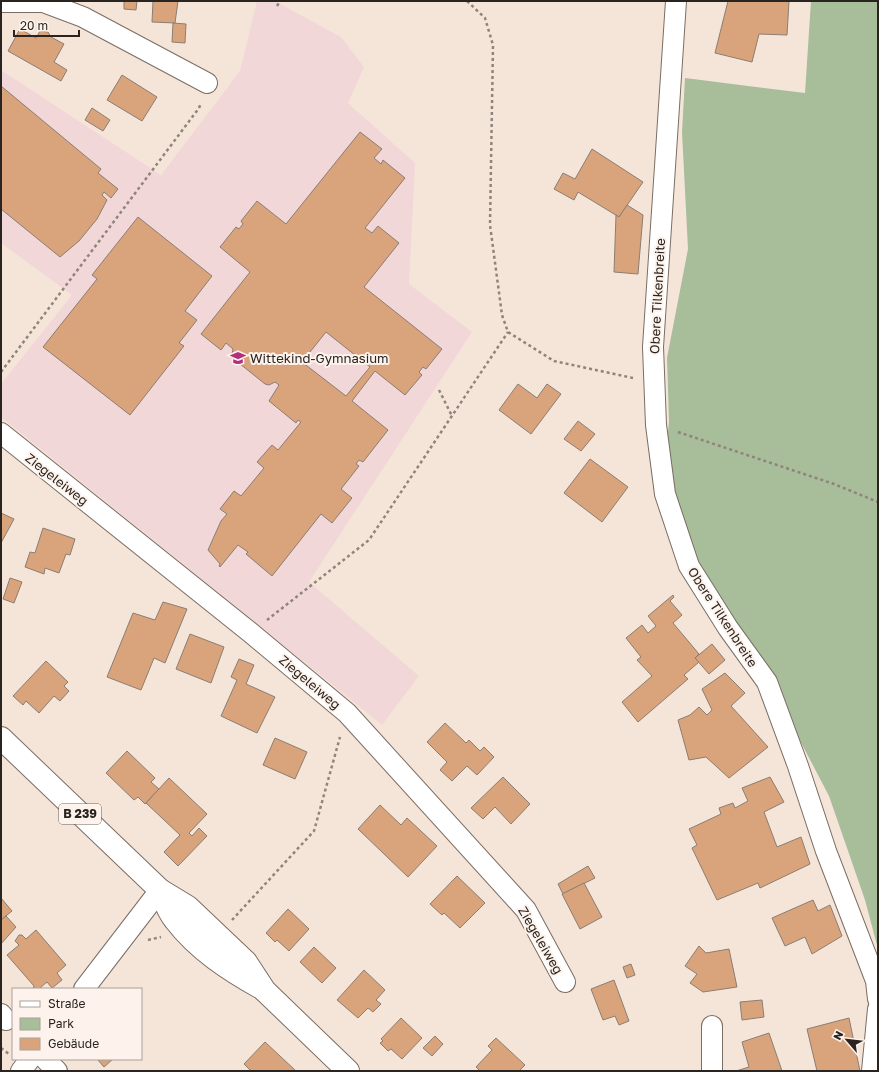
<svg xmlns="http://www.w3.org/2000/svg" width="879" height="1072" font-family="'Golos Text',sans-serif">
  <style>
    .education { fill: #f2d7d8 }
    .green { fill: #a8bd9a }
    .building { fill: #d9a47c; stroke: #8b7d73; fill-rule: evenodd }
    .lines { fill: none; stroke-linecap: round; stroke-linejoin: round }
    .minor-casing { stroke: #7a6d63; stroke-width: 22 }
    .primary-casing { stroke: #7a6d63; stroke-width: 24 }
    .path { stroke: #8f847c; stroke-width: 2.5; stroke-dasharray: 3 3; stroke-linecap: butt }
    .minor { stroke: #fff; stroke-width: 20 }
    .primary { stroke: #fff; stroke-width: 22 }
    .labels { text-anchor: middle; stroke-width: 4; stroke-linejoin: round; paint-order: stroke }
    .shield { fill: #fdf3ec; stroke: #69625d; stroke-width: 1 }
    .shield-label { font-size: 12px; font-weight: bold; fill: #2a2420 }
    .street-label { font-size: 13px; fill: #2a2420; stroke: #fdf3ec }
    .poi-label { font-size: 13px; fill: #2a2420; stroke: #fdf3ec; text-anchor: start }
  </style>
  <rect width="100%" height="100%" fill="#f5e5d9"/>
  <polygon class="education" points="257,1 275,1 341,37 364,67 348,103 415,163 409,284 472,332 309,582 419,676 382,725 1,417 1,384 72,295 1,243 1,70 161,175 240,71"/>
  <polygon class="green" points="811,1 878,1 878,949 865,900 829,796 750,645 700,569 678,509 667,442 669,421 667,358 688,249 682,132 685,78 805,93"/>
  <g class="building">
    <polygon points="124,1 137,1 136,10 124,9"/>
    <polygon points="153,1 178,1 175,23 152,22"/>
    <polygon points="728,1 789,1 787,35 759,34 752,62 715,53"/>
    <polygon points="173,23 186,24 185,43 172,42"/>
    <polygon points="20,29 36,38 40,31 48,32 51,37 64,44 54,62 67,70 61,81 8,51"/>
    <polygon points="122,75 157,97 142,121 107,100"/>
    <polygon points="1,86 101,169 98,173 118,189 111,198 104,192 102,195 107,200 97,219 79,241 60,257 1,209"/>
    <polygon points="92,108 110,120 103,131 85,120"/>
    <path d="M360,132l22,17 -8,9 7,6 2,-4 22,18 -40,50 7,5 6,-7 21,17 -35,44 78,62 -16,20 -3,-2 -4,5 3,3 -17,20 -30,-24 -23,30 36,29 -25,32 -4,-2 -3,4 3,2 -18,23 11,9 -20,25 -11,-9 -49,62 -26,-22 2,-2 -10,-7 -18,22 -1,-1 1,-2 -12,-14 13,-29 6,-7 -7,-5 14,-18 7,5 23,-28 -7,-6 15,-17 6,5 23,-28 -3,-2 -2,3 -27,-22 10,-16 -4,-3 -6,3 -4,-1 -31,-25 -2,-5 1,-5 -7,-6 -5,7 -20,-16 49,-62 -30,-25 16,-20 3,2 4,-5 -2,-3 16,-20 29,23zM326,332l44,35 -24,29 -44,-34z"/>
    <polygon points="592,149 643,182 619,217 578,192 574,200 554,189 563,173 575,179"/>
    <polygon points="627,205 643,215 638,274 614,272 616,215 619,217"/>
    <polygon points="138,217 212,276 185,311 197,320 179,343 184,346 130,415 43,347 97,279 92,275"/>
    <polygon points="518,384 537,398 547,384 561,394 531,434 499,410"/>
    <polygon points="578,421 595,434 581,451 564,439"/>
    <polygon points="590,459 628,487 602,522 564,493"/>
    <polygon points="1,513 14,519 1,543"/>
    <polygon points="43,528 75,539 70,555 66,554 59,573 45,568 44,574 25,567 30,552 35,553"/>
    <polygon points="10,578 22,582 14,603 3,599"/>
    <polygon points="673,595 674,597 670,601 682,615 673,623 699,654 695,658 699,662 684,675 688,679 638,722 622,702 652,676 637,660 641,657 626,638 642,625 648,633 656,626 648,616"/>
    <polygon points="163,602 187,609 165,663 154,658 141,690 107,677 133,613 155,620"/>
    <polygon points="190,634 224,647 211,683 176,669"/>
    <polygon points="712,644 725,660 709,674 695,658"/>
    <polygon points="239,659 254,665 246,684 275,697 257,733 221,716 237,680 231,677"/>
    <polygon points="46,661 68,682 64,686 69,691 60,701 54,696 39,713 26,701 23,705 13,696"/>
    <polygon points="725,673 745,693 731,706 768,747 729,778 706,757 689,760 678,720 690,715 699,707 707,715 712,710 702,689"/>
    <polygon points="445,723 466,743 469,740 480,751 484,747 494,757 477,775 467,766 452,781 440,770 447,762 427,742"/>
    <polygon points="275,738 307,752 295,779 263,765"/>
    <polygon points="127,751 155,778 151,782 159,789 145,804 138,797 134,800 106,773"/>
    <polygon points="503,777 530,804 511,824 495,807 483,819 471,808"/>
    <polygon points="770,777 784,802 764,812 777,847 801,837 810,864 760,888 758,883 717,900 692,848 697,845 689,829 721,814 719,808 733,803 735,808 748,801 742,788"/>
    <polygon points="169,778 207,814 189,833 192,836 199,828 207,836 178,866 164,852 180,835 146,803"/>
    <polygon points="380,805 401,825 407,818 437,846 408,877 358,829"/>
    <polygon points="588,866 595,878 563,894 558,884"/>
    <polygon points="457,876 485,903 460,928 444,913 442,915 430,904"/>
    <polygon points="584,883 602,917 580,929 562,894"/>
    <polygon points="1,898 12,911 1,920"/>
    <polygon points="813,900 818,911 830,905 842,936 812,954 805,937 785,946 772,918"/>
    <polygon points="288,909 309,929 289,951 277,940 275,942 266,933"/>
    <polygon points="6,916 16,927 1,944 1,920"/>
    <polygon points="36,930 66,965 57,973 62,980 52,988 47,982 41,987 41,989 33,989 34,986 7,955 19,945 15,941 19,935 22,935 26,939"/>
    <polygon points="699,946 706,953 729,949 737,987 703,992 690,983 697,974 685,966"/>
    <polygon points="314,947 336,968 322,983 300,962"/>
    <polygon points="631,964 635,975 627,978 623,967"/>
    <polygon points="364,970 385,990 376,1000 381,1004 373,1012 368,1008 358,1018 337,1000"/>
    <polygon points="614,980 629,1021 619,1025 615,1016 603,1020 591,989"/>
    <polygon points="762,1000 764,1017 742,1020 740,1002"/>
    <polygon points="401,1018 422,1038 402,1059 391,1049 388,1051 380,1043 383,1041 381,1039"/>
    <polygon points="849,1018 860,1071 817,1071 807,1029"/>
    <polygon points="769,1033 782,1071 736,1071 749,1067 742,1042"/>
    <polygon points="435,1036 443,1044 432,1056 423,1048"/>
    <polygon points="496,1038 525,1065 519,1071 480,1071 476,1067 492,1050 488,1046"/>
    <polygon points="265,1042 296,1071 251,1071 244,1064"/>
    <polygon points="97,1059 113,1059 104,1067"/>
  </g>
  <g class="lines">
    <g class="minor-casing">
      <g id="minor">
        <polyline points="676,1 653,347 656,425 665,494 689,566 728,628 767,682 798,766 826,851 876,981 878,999"/>
        <polyline points="1,2 43,2 83,17 207,83"/>
        <polyline points="1,433 251,633 347,713 526,910 565,982"/>
        <polyline points="84,989 160,890"/>
        <polyline points="1,1014 6,1020"/>
        <polyline points="712,1026 712,1071"/>
        <polyline points="45,1059 57,1071"/>
        <polyline points="21,1071 30,1059"/>
        <polyline points="872,1071 878,1009"/>
      </g>
    </g>
    <g class="primary-casing">
      <g id="primary">
        <polyline points="1,738 160,890 188,907 246,962 265,991 348,1071"/>
        <path d="M160,890c4,10 8,22 15,30 23,30 55,51 88,69"/>
      </g>
    </g>
    <g class="path">
      <polyline points="467,1 485,18 493,45 490,225 502,315 508,332 554,361 633,378"/>
      <polyline points="277,6 280,1"/>
      <polyline points="1,372 199,108 201,103"/>
      <polyline points="439,390 452,416"/>
      <polyline points="678,432 834,484 878,502"/>
      <polyline points="267,620 369,540 508,332"/>
      <polyline points="232,920 314,831 340,737"/>
      <polyline points="148,940 161,937"/>
      <polyline points="1,1048 9,1054"/>
    </g>
    <use href="#minor" class="minor"/>
    <use href="#primary" class="primary"/>
  </g>
  <defs>
    <g id="school-bare" transform="scale(1.2)"><path d="M0-5L7-2L0 1L-7-2ZM-4 1L0 2.5L4 1V4Q0 6-4 4Z" fill="#b0317e" stroke="#fdf3ec" stroke-width="2.5" paint-order="stroke"/></g>
  </defs>
  <g fill-rule="evenodd">
    <use href="#school-bare" x="238" y="358"/>
  </g>
  <g class="labels">
    <rect class="shield" x="59" y="804" width="42" height="20" rx="3"/>
    <g class="shield-label">
      <text x="80" y="818">B 239</text>
    </g>
    <g class="street-label">
      <text transform="translate(657 296) rotate(-87)" y="5">Obere Tilkenbreite</text>
      <text transform="translate(57 479) rotate(38)" y="5">Ziegeleiweg</text>
      <text transform="translate(723 617) rotate(57)" y="5">Obere Tilkenbreite</text>
      <text transform="translate(310 682) rotate(40)" y="5">Ziegeleiweg</text>
      <text transform="translate(541 940) rotate(60)" y="5">Ziegeleiweg</text>
    </g>
    <g class="poi-label">
      <text x="250" y="363">Wittekind-Gymnasium</text>
    </g>
  </g>
  <rect width="879" height="1072" fill="none" stroke="#2a2420" stroke-width="4"/>
  <rect x="12" y="988" width="130" height="72" fill="#fdf3ec" stroke="#a9a09a"/>
  <rect x="20" y="1001" width="20" height="6" fill="#ffffff" stroke="#a9a09a"/>
  <text x="48" y="1008" font-size="12" fill="#2a2420">Straße</text>
  <rect x="20" y="1018" width="20" height="12" fill="#a8bd9a" stroke="#a9a09a"/>
  <text x="48" y="1028" font-size="12" fill="#2a2420">Park</text>
  <rect x="20" y="1038" width="20" height="12" fill="#d9a47c" stroke="#a9a09a"/>
  <text x="48" y="1048" font-size="12" fill="#2a2420">Gebäude</text>
  <g transform="translate(847 1040) rotate(298)" stroke="#fdf3ec" stroke-width="3" paint-order="stroke">
  <path d="M0-3L7 15L0 10L-7 15Z" fill="#2a2420"/>
  <text y="-6" font-size="11" font-weight="bold" text-anchor="middle" fill="#2a2420">N</text>
  </g>
  <path d="M14 30v6h65v-6" fill="none" stroke="#2a2420" stroke-width="2"/>
  <text x="20" y="30" font-size="12" fill="#2a2420" stroke="#fdf3ec" stroke-width="3" paint-order="stroke">20 m</text>
</svg>
